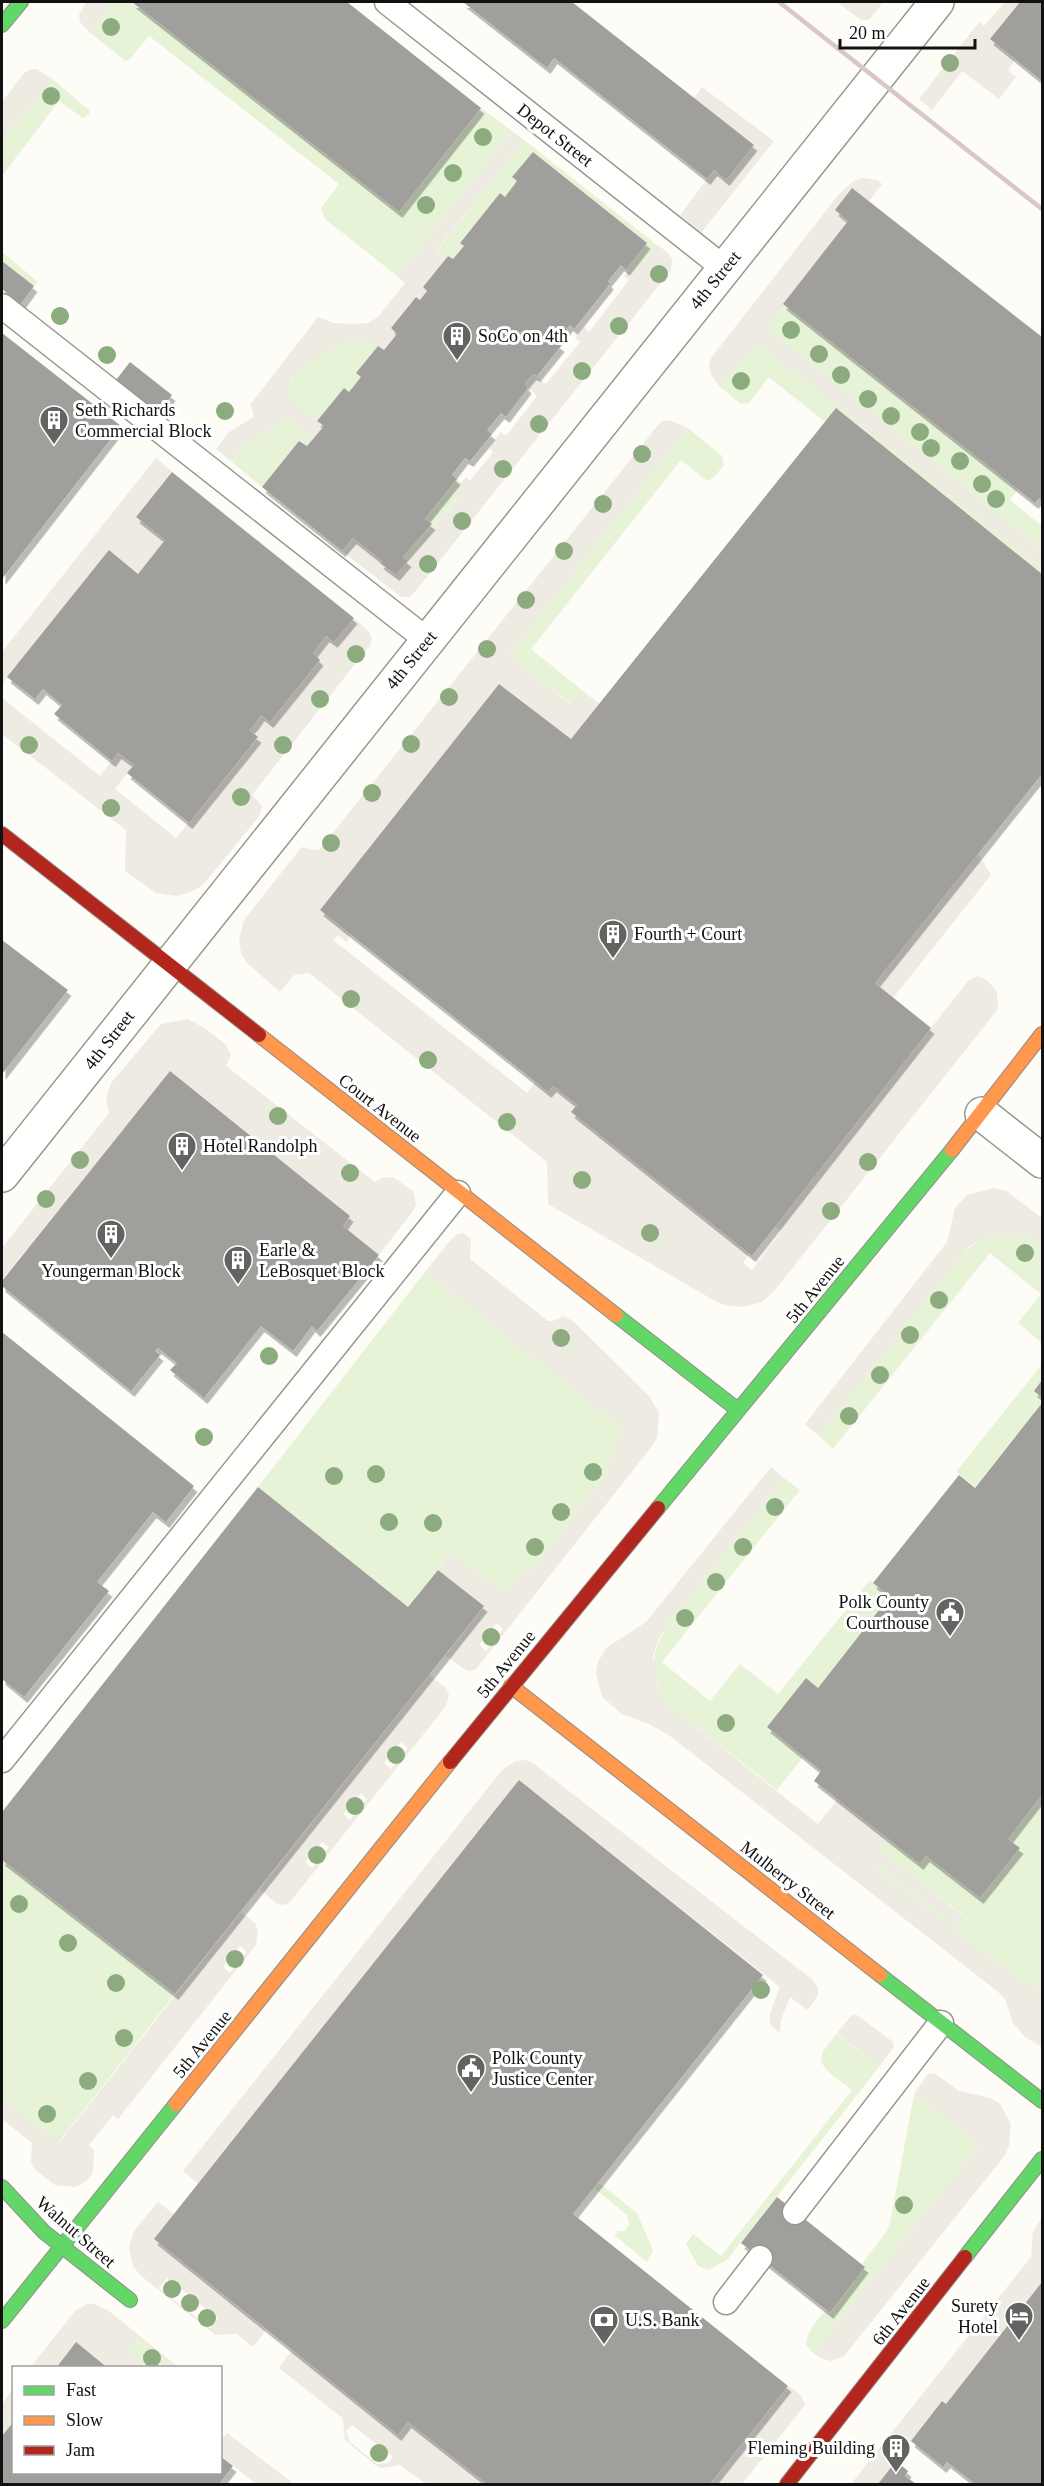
<svg xmlns="http://www.w3.org/2000/svg" width="1044" height="2486" font-family="Georgia,serif">
  <style>
    .green { fill: #e7f3d7 }
    .plaza { fill: #edebe2; fill-rule: evenodd }
    .building { fill: #a19f9c; filter: url(#shadow) }
    .lines { fill: none; stroke-linecap: round; stroke-linejoin: round }
    .lane-casing { stroke: #979795; stroke-width: 27 }
    .street-casing { stroke: #979795; stroke-width: 36 }
    .fast-casing { stroke: #8e8d8b; stroke-width: 16 }
    .slow-casing { stroke: #8e8d8b; stroke-width: 16 }
    .jam-casing { stroke: #8e8d8b; stroke-width: 16 }
    .lane { stroke: #fffffe; stroke-width: 24 }
    .street { stroke: #fffffe; stroke-width: 33 }
    .fast { stroke: #63d668; stroke-width: 14 }
    .slow { stroke: #ff974d; stroke-width: 14 }
    .jam { stroke: #b3261e; stroke-width: 14 }
    .rail { stroke: #d9c6c7; stroke-width: 4.5 }
    .tree { fill: #8cac80 }
    .labels { text-anchor: middle; stroke-width: 6; stroke-linejoin: round; paint-order: stroke }
    .street-label { font-size: 18px; fill: #111; stroke: #fff }
    .poi-label { font-size: 18px; fill: #111; stroke: #fff; text-anchor: start }
  </style>
  <defs>
    <filter id="shadow"><feDropShadow dx="3.5" dy="6" stdDeviation="0" flood-color="#0004"/></filter>
  </defs>
  <rect width="100%" height="100%" fill="#fdfcf7"/>
  <g class="green">
    <polygon points="114,2 132,2 399,212 481,108 512,131 397,276 324,218 321,208 339,184 149,36 130,59 126,61 89,32"/>
    <polygon points="51,78 89,110 90,114 83,118 59,101 2,176 2,141"/>
    <polygon points="524,140 657,245 637,270 632,267 629,271 626,270 646,243 533,152 512,177 517,181 505,197 500,193 460,242 464,246 453,259 448,256 445,259 436,252"/>
    <polygon points="2,252 38,282 34,286 2,261"/>
    <polygon points="783,304 1018,489 1010,500 1042,526 1042,549 765,328"/>
    <path d="M363,340l15,6 -21,27 4,4 -12,15 -5,-4 -27,33c-9,-7 -27,-15 -29,-28 -2,-19 40,-48 56,-51 6,-2 13,-2 19,-2z"/>
    <polygon points="757,341 1042,568 1042,574 836,409 825,422 769,377 749,403 741,404 720,387"/>
    <polygon points="286,417 313,438 307,446 299,441 262,487 232,462 243,448"/>
    <polygon points="688,428 722,456 724,465 713,478 707,481 681,460 531,649 583,691 572,705 509,655"/>
    <polygon points="457,479 461,483 454,492 458,496 408,561 403,557 432,525 425,519"/>
    <polygon points="999,1234 1034,1238 1042,1244 1042,1343 1018,1323 1041,1294 990,1253 833,1449 819,1436 960,1255 981,1239"/>
    <polygon points="425,1272 624,1428 606,1474 532,1571 520,1574 503,1594 451,1553 408,1607 258,1487"/>
    <polygon points="1042,1364 1042,1380 1034,1391 1042,1398 1042,1403 975,1487 956,1472"/>
    <path d="M784,1478l16,12 -138,172 48,39 30,-37 38,30 92,-114 20,16 -72,92 -12,-10 -39,49 36,30 -26,33 -111,-87c-19,-34 -15,-52 5,-83z"/>
    <polygon points="1042,1795 1042,1990 1022,1981 954,1930 964,1916 879,1850 888,1839 920,1863 926,1856 980,1898 1020,1848 1008,1839"/>
    <polygon points="2,1860 175,1994 58,2143 2,2099"/>
    <polygon points="876,1864 947,1919 944,1923 874,1867"/>
    <path d="M837,2034l42,33 -152,193 -19,10 -10,-4 -12,-22 7,-10 28,22 131,-166c-9,-9 -36,-21 -30,-36 3,-7 11,-15 15,-20z"/>
    <path d="M914,2094l65,51 -166,208 -7,-8c1,-15 11,-24 20,-35l5,3 34,-46 -3,-3 24,-32 4,-9z"/>
    <polygon points="599,2183 637,2213 653,2251 647,2262 614,2235 618,2231 625,2231 629,2225 627,2215 594,2188"/>
    <polygon points="138,2338 174,2367 149,2367 128,2350"/>
  </g>
  <g class="plaza">
    <polygon points="86,2 114,2 89,32 80,22 79,15"/>
    <polygon points="837,2 881,2 881,5 869,20 861,20"/>
    <polygon points="1005,2 1020,2 991,39 1015,60 1008,70 1016,77 999,99 962,71 932,110 919,99 979,22 984,26"/>
    <polygon points="32,69 37,69 51,78 2,141 2,102 24,73"/>
    <polygon points="702,87 774,141 701,233 680,215 714,170 726,180 694,98"/>
    <polygon points="512,131 524,140 436,251 445,259 423,287 427,291 420,300 416,297 391,328 397,334 384,350 363,340 343,342 307,363 291,380 288,393 294,404 324,426 313,438 286,417 243,448 232,462 216,449 229,432 253,417 253,411 250,405 318,317 334,323 352,324 368,323 378,317 405,283 397,276"/>
    <polygon points="864,178 877,180 882,184 869,201 859,195 835,210 848,221 766,328 1042,549 1042,568 757,342 720,387 710,373 709,365 711,358 839,194 855,180"/>
    <polygon points="657,245 666,251 672,259 671,270 414,593 409,597 401,597 342,551 353,538 382,561 381,563 396,575 458,497 453,492 466,477 470,481 493,452 489,448 496,438 501,432 506,436 537,396 525,384 528,380 533,374 546,384 580,342 575,338 584,327 589,332 629,280 624,276 632,267 637,270"/>
    <polygon points="663,421 672,421 688,428 509,655 571,705 583,691 600,704 571,739 499,684 320,910 351,935 346,942 338,935 333,940 527,1093 535,1082 548,1092 553,1086 577,1105 571,1112 749,1254 743,1263 752,1270 781,1231 775,1226 968,981 978,976 988,981 997,992 998,1009 775,1290 762,1302 742,1307 724,1305 715,1301 548,1204 547,1162 309,973 294,975 280,992 247,963 241,953 239,941 244,920 297,853 302,847 315,850 320,849 658,425"/>
    <polygon points="156,458 172,472 136,517 165,540 138,574 109,551 2,684 2,652"/>
    <polygon points="354,618 369,632 372,638 370,645 252,795 262,806 260,815 208,879 200,887 188,893 177,896 156,893 125,871 126,830 2,734 2,698 100,776 118,753 134,765 115,789 176,838 258,738 249,730 255,724 261,715 270,722 320,660 313,653 326,636 334,642"/>
    <polygon points="978,854 991,875 893,998 875,983"/>
    <polygon points="188,1019 206,1029 225,1044 231,1055 226,1066 375,1182 382,1178 393,1177 414,1192 416,1205 413,1211 379,1255 343,1226 350,1216 170,1071 2,1280 2,1248 109,1113 106,1098 111,1083 161,1024"/>
    <polygon points="993,1188 1005,1190 1042,1218 1042,1244 1034,1238 999,1234 981,1239 970,1246 960,1256 819,1436 805,1424 947,1242 955,1208 967,1195"/>
    <path d="M463,1233l8,6 -1,20 78,62h5l10,-5 10,5 76,75 10,17 -2,25 -8,12 -173,219 -7,2 -7,-3 -16,-13 38,-49 -46,-36 13,-17 52,40 17,-19 12,-3 74,-97 17,-46 -198,-156 24,-30 7,-7zM497,1623l6,6 -17,22 -7,-6z"/>
    <path d="M771,1467l13,11 -113,142 -12,18 -6,18 4,30 9,17 152,121 20,-25 50,40 -8,11 84,67 -10,13 68,51 20,9v57l-17,-10 -12,-14 -8,-24 -8,-8 -327,-255 -21,-12 -27,-10 -20,-17 -6,-24 2,-11 8,-14 40,-26zM876,1864l71,55 -3,3 -70,-55z"/>
    <path d="M429,1675l16,12 4,8 -3,11 -156,196 -6,3 -7,-1 -17,-15zM401,1742l7,6 -17,21 -7,-6zM361,1793l6,6 -17,21 -7,-6zM322,1842l7,5 -17,21 -7,-6z"/>
    <polygon points="526,1760 534,1764 813,1980 818,1988 818,1994 813,2003 807,2010 790,1997 781,2020 780,2033 775,2029 770,2024 770,2013 780,1987 519,1780 198,2184 183,2171 503,1769 516,1761"/>
    <path d="M241,1912l14,11 3,7 -2,15 -138,174 -5,-4 -24,30 5,5 -1,23 -6,8 -12,6 -20,-2 -19,-15 -5,-8 1,-19 -30,-24v-20l57,44zM240,1946l7,6 -17,21 -7,-6z"/>
    <polygon points="852,2015 857,2015 893,2042 894,2047 879,2067 837,2033"/>
    <polygon points="934,2073 959,2091 991,2098 1000,2104 1011,2124 1009,2145 1006,2154 844,2356 831,2361 820,2358 813,2353 979,2145 914,2094 928,2074"/>
    <path d="M158,2202l16,12 -20,25 112,91 -13,17 -16,-13 -22,1 -75,-60 -7,-9 -4,-19 5,-16zM167,2278l51,40 -8,10 -51,-40z"/>
    <polygon points="1042,2217 1041,2241 1042,2240 1042,2282 946,2404 942,2401 878,2484 851,2484 1031,2257 1033,2232"/>
    <polygon points="87,2304 95,2304 109,2311 178,2367 174,2367 138,2338 128,2350 149,2367 108,2367 76,2342 56,2367 30,2368 75,2311"/>
    <path d="M292,2350l106,85 10,-13 79,62h-61l-26,-19 -19,3 -6,-3 -30,-25 -2,-20 -3,-4 -61,-48zM352,2425l41,32 -6,6 -10,1 -27,-22 -4,-11z"/>
    <polygon points="788,2386 801,2395 805,2405 742,2484 710,2484"/>
    <polygon points="13,2389 13,2421 2,2436 2,2404"/>
    <polygon points="227,2433 294,2484 256,2484 221,2456 220,2441"/>
  </g>
  <g class="building">
    <polygon points="132,2 347,2 481,108 399,212"/>
    <polygon points="463,2 572,2 754,145 726,180 714,170 707,179 554,58 547,68"/>
    <polygon points="1020,2 1042,2 1042,81 990,39"/>
    <polygon points="533,152 647,243 626,270 621,265 608,281 610,284 574,329 570,325 556,342 561,346 537,376 533,374 528,380 525,384 528,388 506,417 501,413 487,430 492,434 470,461 465,458 452,475 457,479 425,519 432,524 403,557 408,561 396,575 380,563 382,561 353,538 342,551 262,487 299,441 307,446 318,433 324,426 317,421 344,388 349,392 361,377 356,373 378,346 384,350 397,334 391,328 416,297 420,300 427,291 423,287 448,256 453,259 464,246 460,243 500,193 505,197 517,181 512,177"/>
    <polygon points="852,188 1042,337 1042,501 1039,498 1035,503 783,304 848,221 835,210"/>
    <polygon points="2,261 34,286 21,304 2,289"/>
    <polygon points="2,333 121,426 2,579"/>
    <polygon points="130,362 172,395 158,413 116,380"/>
    <polygon points="836,408 1042,574 1042,774 875,983 931,1028 752,1256 571,1112 577,1105 553,1086 548,1092 320,910 499,684 571,739"/>
    <polygon points="172,472 354,618 334,642 326,636 313,653 320,660 270,722 261,715 255,724 249,730 258,737 189,823 127,773 134,765 118,753 112,761 54,714 62,705 43,689 35,699 7,677 109,550 138,574 165,540 136,517"/>
    <polygon points="2,940 68,990 2,1074"/>
    <polygon points="170,1071 350,1216 343,1226 379,1255 317,1331 312,1326 293,1351 261,1326 204,1398 170,1370 177,1363 158,1348 155,1351 160,1355 131,1391 2,1286 2,1281"/>
    <polygon points="2,1332 194,1486 166,1522 153,1512 97,1582 109,1591 24,1697 2,1679"/>
    <polygon points="1042,1380 1042,1398 1034,1391"/>
    <polygon points="1042,1403 1042,1795 1008,1839 1020,1848 980,1898 926,1856 920,1864 814,1781 821,1771 767,1727 806,1678 818,1688 890,1596 873,1583 959,1475 975,1488"/>
    <polygon points="258,1487 408,1607 438,1570 484,1606 175,1994 2,1860 2,1812"/>
    <polygon points="519,1780 763,1975 573,2214 788,2386 710,2484 487,2484 408,2422 398,2435 154,2239"/>
    <polygon points="777,2197 865,2267 830,2313 741,2243"/>
    <polygon points="1042,2282 1042,2484 975,2484 947,2462 943,2467 911,2441 942,2401 946,2404"/>
    <polygon points="76,2342 108,2368 56,2368"/>
    <polygon points="14,2421 14,2472 220,2472 220,2456 233,2466 219,2484 2,2484 2,2436"/>
    <polygon points="896,2461 908,2471 905,2476 916,2484 878,2484"/>
  </g>
  <g class="lines">
    <g class="lane-casing">
      <g id="lane">
        <polyline points="387,2 724,268"/>
        <polyline points="2,306 427,640"/>
        <polyline points="2,1760 458,1193"/>
        <polyline points="795,2212 941,2023"/>
        <polyline points="726,2302 760,2258"/>
      </g>
    </g>
    <g class="street-casing">
      <g id="street">
        <polyline points="982,1114 1042,1161"/>
        <polyline points="2,1175 937,2"/>
      </g>
    </g>
    <g class="fast-casing">
      <g id="fast">
        <polyline points="2,25 21,2"/>
        <polyline points="616,1315 738,1410"/>
        <polyline points="658,1508 952,1150"/>
        <polyline points="880,1975 1042,2101"/>
        <polyline points="2,2187 44,2232 130,2300"/>
        <polyline points="965,2257 1042,2159"/>
        <polyline points="2,2321 176,2104"/>
      </g>
    </g>
    <g class="slow-casing">
      <g id="slow">
        <polyline points="259,1035 616,1315"/>
        <polyline points="952,1150 1042,1034"/>
        <polyline points="511,1686 880,1975"/>
        <polyline points="176,2104 450,1762"/>
      </g>
    </g>
    <g class="jam-casing">
      <g id="jam">
        <polyline points="2,834 259,1035"/>
        <polyline points="450,1762 658,1508"/>
        <polyline points="787,2484 965,2257"/>
      </g>
    </g>
    <use href="#lane" class="lane"/>
    <use href="#street" class="street"/>
    <use href="#fast" class="fast"/>
    <use href="#slow" class="slow"/>
    <use href="#jam" class="jam"/>
    <polyline class="rail" points="779,2 1042,209"/>
  </g>
  <g class="tree">
    <circle cx="111" cy="27" r="9"/>
    <circle cx="950" cy="63" r="9"/>
    <circle cx="51" cy="96" r="9"/>
    <circle cx="483" cy="137" r="9"/>
    <circle cx="453" cy="173" r="9"/>
    <circle cx="426" cy="205" r="9"/>
    <circle cx="659" cy="274" r="9"/>
    <circle cx="60" cy="316" r="9"/>
    <circle cx="619" cy="326" r="9"/>
    <circle cx="791" cy="330" r="9"/>
    <circle cx="819" cy="354" r="9"/>
    <circle cx="107" cy="355" r="9"/>
    <circle cx="582" cy="371" r="9"/>
    <circle cx="841" cy="375" r="9"/>
    <circle cx="741" cy="381" r="9"/>
    <circle cx="868" cy="399" r="9"/>
    <circle cx="225" cy="411" r="9"/>
    <circle cx="891" cy="416" r="9"/>
    <circle cx="539" cy="424" r="9"/>
    <circle cx="920" cy="432" r="9"/>
    <circle cx="931" cy="448" r="9"/>
    <circle cx="642" cy="454" r="9"/>
    <circle cx="960" cy="461" r="9"/>
    <circle cx="503" cy="469" r="9"/>
    <circle cx="982" cy="484" r="9"/>
    <circle cx="996" cy="499" r="9"/>
    <circle cx="603" cy="504" r="9"/>
    <circle cx="462" cy="521" r="9"/>
    <circle cx="564" cy="551" r="9"/>
    <circle cx="428" cy="564" r="9"/>
    <circle cx="526" cy="600" r="9"/>
    <circle cx="487" cy="649" r="9"/>
    <circle cx="356" cy="654" r="9"/>
    <circle cx="449" cy="697" r="9"/>
    <circle cx="320" cy="699" r="9"/>
    <circle cx="411" cy="744" r="9"/>
    <circle cx="29" cy="745" r="9"/>
    <circle cx="283" cy="745" r="9"/>
    <circle cx="372" cy="793" r="9"/>
    <circle cx="241" cy="797" r="9"/>
    <circle cx="111" cy="808" r="9"/>
    <circle cx="331" cy="843" r="9"/>
    <circle cx="351" cy="999" r="9"/>
    <circle cx="428" cy="1060" r="9"/>
    <circle cx="278" cy="1116" r="9"/>
    <circle cx="507" cy="1122" r="9"/>
    <circle cx="80" cy="1160" r="9"/>
    <circle cx="868" cy="1162" r="9"/>
    <circle cx="350" cy="1173" r="9"/>
    <circle cx="582" cy="1180" r="9"/>
    <circle cx="46" cy="1199" r="9"/>
    <circle cx="831" cy="1211" r="9"/>
    <circle cx="650" cy="1233" r="9"/>
    <circle cx="1025" cy="1253" r="9"/>
    <circle cx="939" cy="1300" r="9"/>
    <circle cx="910" cy="1335" r="9"/>
    <circle cx="561" cy="1338" r="9"/>
    <circle cx="269" cy="1356" r="9"/>
    <circle cx="880" cy="1375" r="9"/>
    <circle cx="849" cy="1416" r="9"/>
    <circle cx="204" cy="1437" r="9"/>
    <circle cx="593" cy="1472" r="9"/>
    <circle cx="376" cy="1474" r="9"/>
    <circle cx="334" cy="1476" r="9"/>
    <circle cx="775" cy="1507" r="9"/>
    <circle cx="561" cy="1512" r="9"/>
    <circle cx="389" cy="1522" r="9"/>
    <circle cx="433" cy="1523" r="9"/>
    <circle cx="535" cy="1547" r="9"/>
    <circle cx="743" cy="1547" r="9"/>
    <circle cx="716" cy="1582" r="9"/>
    <circle cx="685" cy="1618" r="9"/>
    <circle cx="491" cy="1637" r="9"/>
    <circle cx="726" cy="1723" r="9"/>
    <circle cx="396" cy="1755" r="9"/>
    <circle cx="355" cy="1806" r="9"/>
    <circle cx="317" cy="1855" r="9"/>
    <circle cx="19" cy="1904" r="9"/>
    <circle cx="68" cy="1943" r="9"/>
    <circle cx="235" cy="1959" r="9"/>
    <circle cx="116" cy="1983" r="9"/>
    <circle cx="761" cy="1990" r="9"/>
    <circle cx="124" cy="2038" r="9"/>
    <circle cx="88" cy="2081" r="9"/>
    <circle cx="47" cy="2114" r="9"/>
    <circle cx="904" cy="2205" r="9"/>
    <circle cx="172" cy="2289" r="9"/>
    <circle cx="190" cy="2303" r="9"/>
    <circle cx="207" cy="2318" r="9"/>
    <circle cx="152" cy="2358" r="9"/>
    <circle cx="379" cy="2453" r="9"/>
  </g>
  <defs>
    <g id="building-pin" transform="scale(1.5)"><path d="M0 17L-7.5 6A9.5 9.5 0 1 1 7.5 6Z" fill="#646362" stroke="#fff"/><path d="M-4-6H4V6H1V3H-1V6H-4ZM-2.5-4.3h1.7v1.8h-1.7ZM.8-4.3h1.7v1.8H.8ZM-2.5-1h1.7V.8h-1.7ZM.8-1h1.7V.8H.8Z" fill="#fff"/></g>
    <g id="civic-pin" transform="scale(1.5)"><path d="M0 17L-7.5 6A9.5 9.5 0 1 1 7.5 6Z" fill="#646362" stroke="#fff"/><path d="M-.6-6.5H3V-4.5H.6V-3L4-1V1h2V6H-6V1h2V-1L-.6-3ZM-1.2 2.5V6h2.4V2.5Z" fill="#fff"/></g>
    <g id="hotel-pin" transform="scale(1.5)"><path d="M0 17L-7.5 6A9.5 9.5 0 1 1 7.5 6Z" fill="#646362" stroke="#fff"/><path d="M-6-4.5h1.5V1H6V5H4.5V3h-9V5H-6ZM-4 0a1.8 1.8 0 1 1 3.6 0ZM.5 0V-2.5h3Q6-2.5 6 0Z" fill="#fff"/></g>
    <g id="bank-pin" transform="scale(1.5)"><path d="M0 17L-7.5 6A9.5 9.5 0 1 1 7.5 6Z" fill="#646362" stroke="#fff"/><path d="M-6-4H6V4H-6ZM0-2.3a2.3 2.3 0 1 0 0 4.6a2.3 2.3 0 1 0 0-4.6Z" fill="#fff"/></g>
  </defs>
  <g fill-rule="evenodd">
    <use href="#building-pin" x="457" y="336"/>
    <use href="#building-pin" x="54" y="420"/>
    <use href="#building-pin" x="613" y="934"/>
    <use href="#building-pin" x="182" y="1146"/>
    <use href="#building-pin" x="111" y="1234"/>
    <use href="#building-pin" x="238" y="1260"/>
    <use href="#civic-pin" x="950" y="1612"/>
    <use href="#civic-pin" x="471" y="2068"/>
    <use href="#hotel-pin" x="1019" y="2316"/>
    <use href="#bank-pin" x="604" y="2320"/>
    <use href="#building-pin" x="896" y="2448"/>
  </g>
  <g class="labels">
    <g class="street-label">
      <text transform="translate(555 135) rotate(38)" y="6">Depot Street</text>
      <text transform="translate(715 280) rotate(-51)" y="6">4th Street</text>
      <text transform="translate(411 660) rotate(-51)" y="6">4th Street</text>
      <text transform="translate(109 1040) rotate(-52)" y="6">4th Street</text>
      <text transform="translate(380 1108) rotate(38)" y="6">Court Avenue</text>
      <text transform="translate(815 1289) rotate(-51)" y="6">5th Avenue</text>
      <text transform="translate(506 1664) rotate(-51)" y="6">5th Avenue</text>
      <text transform="translate(788 1880) rotate(38)" y="6">Mulberry Street</text>
      <text transform="translate(202 2044) rotate(-51)" y="6">5th Avenue</text>
      <text transform="translate(76 2232) rotate(41)" y="6">Walnut Street</text>
      <text transform="translate(901 2311) rotate(-52)" y="6">6th Avenue</text>
    </g>
    <g class="poi-label">
      <text x="478" y="342">SoCo on 4th</text>
      <text x="75" y="416">Seth Richards<tspan x="75" dy="21">Commercial Block</tspan></text>
      <text x="634" y="940">Fourth + Court</text>
      <text x="203" y="1152">Hotel Randolph</text>
      <text x="259" y="1256">Earle &amp;<tspan x="259" dy="21">LeBosquet Block</tspan></text>
      <text x="111" y="1277" text-anchor="middle">Youngerman Block</text>
      <text x="929" y="1608" text-anchor="end">Polk County<tspan x="929" dy="21">Courthouse</tspan></text>
      <text x="492" y="2064">Polk County<tspan x="492" dy="21">Justice Center</tspan></text>
      <text x="998" y="2312" text-anchor="end">Surety<tspan x="998" dy="21">Hotel</tspan></text>
      <text x="625" y="2326">U.S. Bank</text>
      <text x="875" y="2454" text-anchor="end">Fleming Building</text>
    </g>
  </g>
  <rect width="1044" height="2486" fill="none" stroke="#111111" stroke-width="6"/>
  <rect x="12" y="2366" width="210" height="108" fill="#ffffff" stroke="#a0a0a0" stroke-width="1.5"/>
  <rect x="24" y="2386" width="30" height="9" fill="#63d668" stroke="#a0a0a0" stroke-width="1.5"/>
  <text x="66" y="2396" font-size="18" fill="#111111">Fast</text>
  <rect x="24" y="2416" width="30" height="9" fill="#ff974d" stroke="#a0a0a0" stroke-width="1.5"/>
  <text x="66" y="2426" font-size="18" fill="#111111">Slow</text>
  <rect x="24" y="2446" width="30" height="9" fill="#b3261e" stroke="#a0a0a0" stroke-width="1.5"/>
  <text x="66" y="2456" font-size="18" fill="#111111">Jam</text>
  <path d="M840 39v9h135v-9" fill="none" stroke="#111111" stroke-width="3"/>
  <text x="849" y="39" font-size="18" fill="#111111" stroke="#ffffff" stroke-width="4.5" paint-order="stroke">20 m</text>
</svg>
